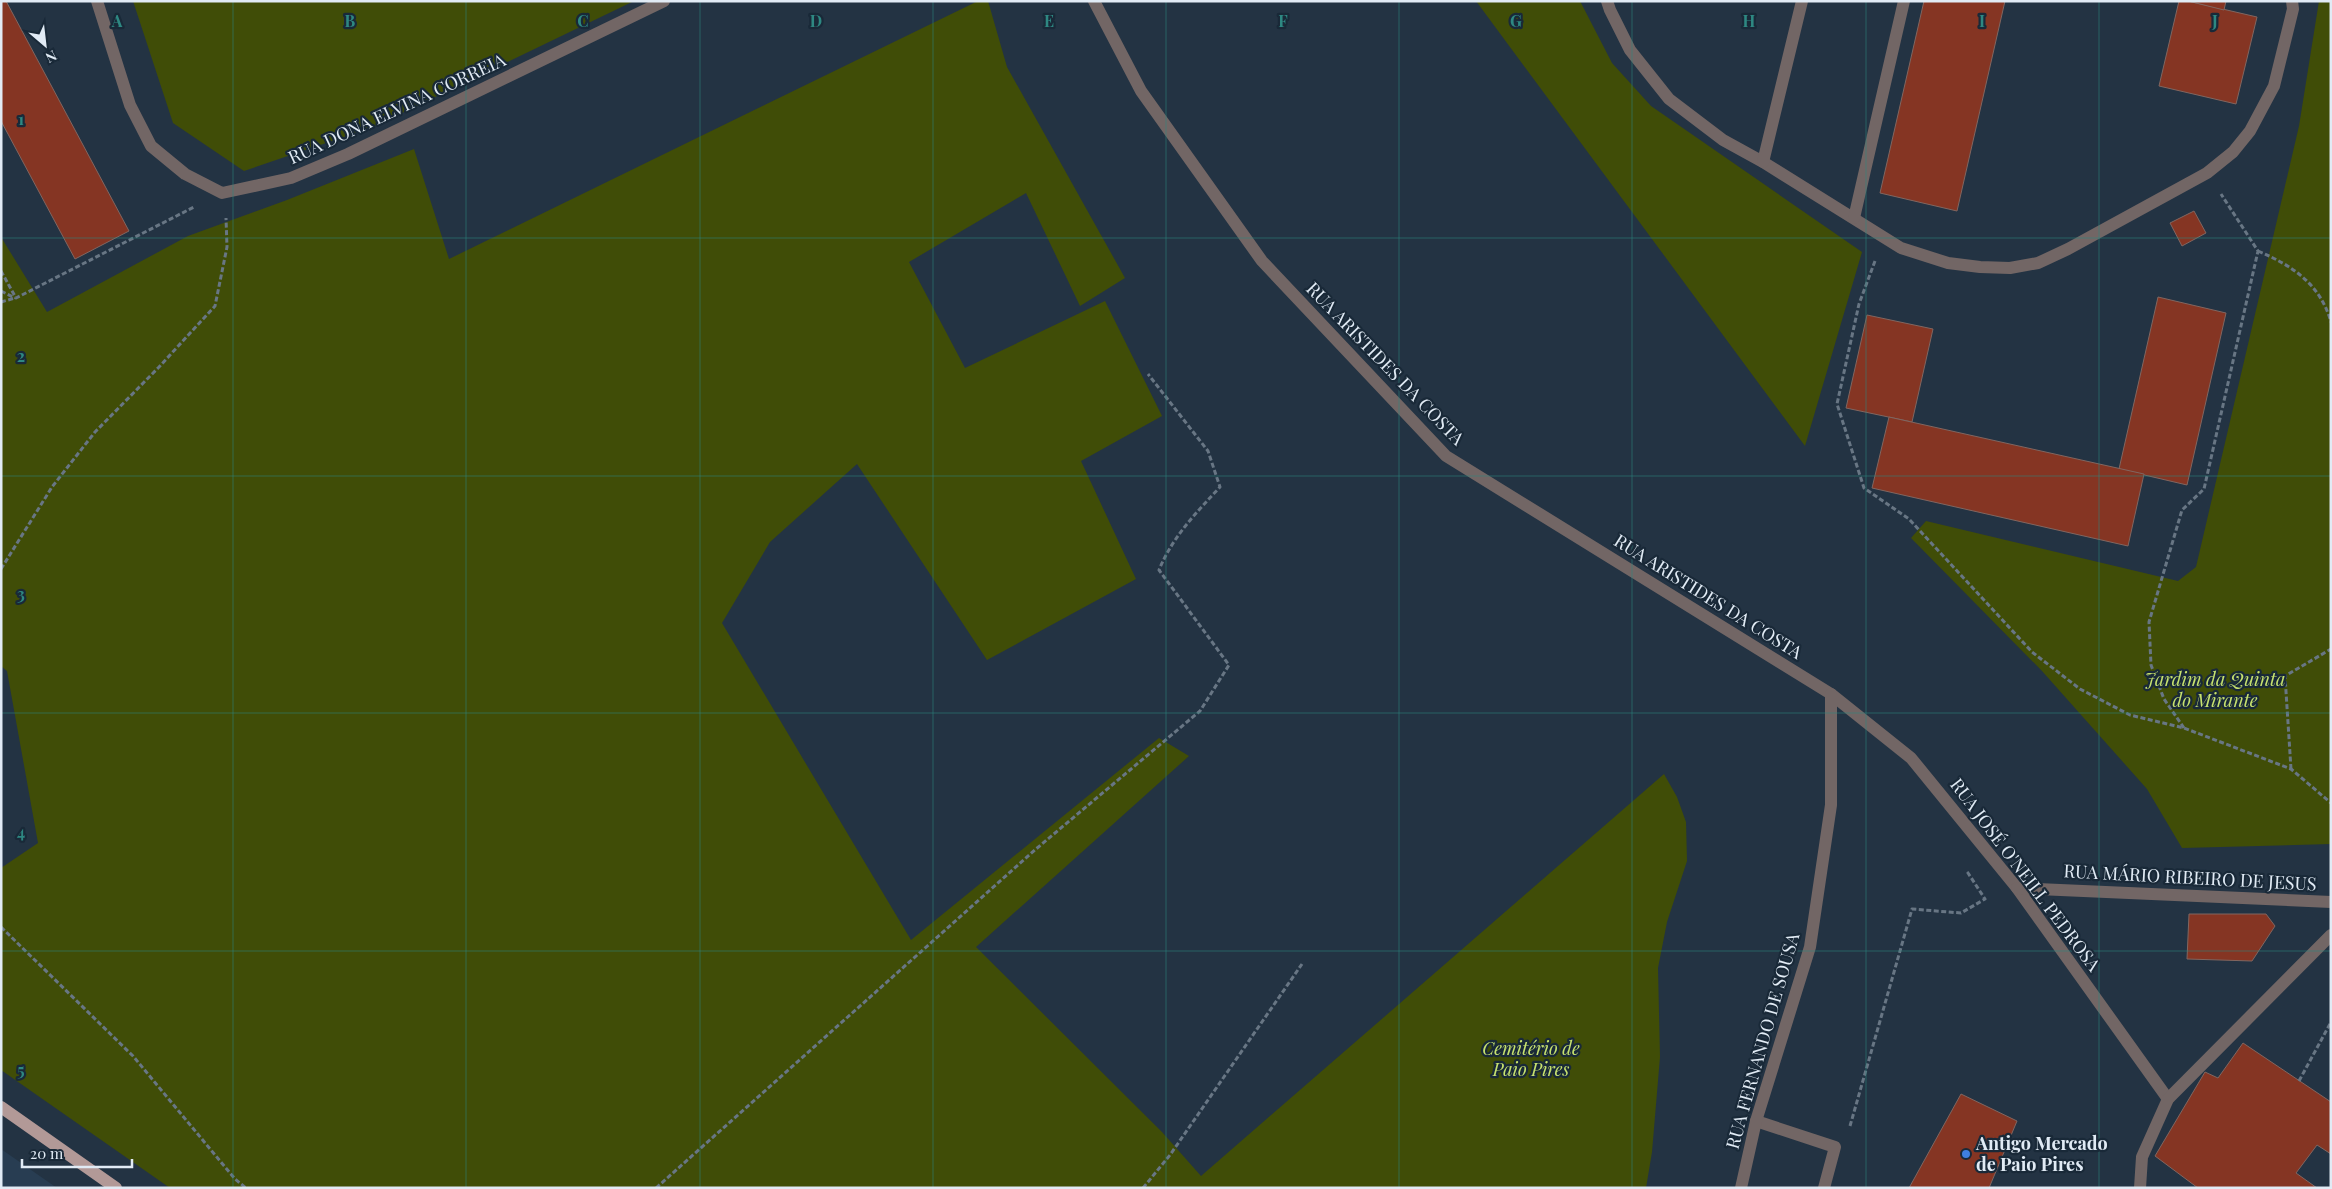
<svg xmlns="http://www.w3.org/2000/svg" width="2332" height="1189" font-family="'Playfair Display',serif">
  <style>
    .built { fill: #283d52 }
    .green { fill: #404d07 }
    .building { fill: #853523; stroke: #816660 }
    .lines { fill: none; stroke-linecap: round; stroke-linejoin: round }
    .path { stroke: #687684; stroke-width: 3; stroke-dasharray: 5 2.5; stroke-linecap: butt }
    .minor { stroke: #726665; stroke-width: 12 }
    .major { stroke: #b29997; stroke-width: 12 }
    .grid { fill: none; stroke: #2e8882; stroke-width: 1; stroke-opacity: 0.55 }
    .shop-dot { fill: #3f7fe0; stroke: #192938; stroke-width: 2 }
    .labels { text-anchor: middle; stroke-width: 4.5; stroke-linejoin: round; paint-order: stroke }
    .street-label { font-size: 18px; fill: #e1ebf5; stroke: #192938 }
    .park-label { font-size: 18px; font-style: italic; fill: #c7e26f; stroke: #192938 }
    .poi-label { font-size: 18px; font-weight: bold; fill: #e1ebf5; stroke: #192938; text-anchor: start }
    .grid-label { font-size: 16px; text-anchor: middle; font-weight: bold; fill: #2e8882; stroke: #192938; stroke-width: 4.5; stroke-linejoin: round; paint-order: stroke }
  </style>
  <rect width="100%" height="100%" fill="#233343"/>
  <polygon class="built" points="1,1149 57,1188 1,1188"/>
  <g class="green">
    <polygon points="133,1 634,1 373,127 244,171 173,123"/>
    <polygon points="978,1 988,1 1007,67 1125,278 1080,306 1026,193 909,262 965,368 1105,301 1162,416 1081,461 1136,579 987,660 857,464 770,542 722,623 911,940 1159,738 1189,756 976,947 1162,1132 1201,1176 1664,774 1677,797 1686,822 1687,861 1667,922 1658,968 1660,1057 1652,1152 1646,1188 170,1188 1,1070 1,868 38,843 7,671 1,666 1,237 47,312 188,236 287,200 414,149 449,259"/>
    <polygon points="1476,1 1580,1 1612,63 1651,106 1862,252 1805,446"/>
    <polygon points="2319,1 2331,1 2331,844 2182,848 2147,789 2042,671 1911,538 1926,521 2178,581 2196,567 2299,126"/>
  </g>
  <g class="building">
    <polygon points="1,1 6,1 129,231 75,259 1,121"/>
    <polygon points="1924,1 2005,1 1957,211 1880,193"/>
    <polygon points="2179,1 2188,1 2257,17 2236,104 2159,86"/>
    <polygon points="2188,1 2226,1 2224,10"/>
    <polygon points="2194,211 2206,233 2182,246 2170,223"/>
    <polygon points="2158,297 2226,313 2187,485 2119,469"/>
    <polygon points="1867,315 1933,329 1912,422 1846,408"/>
    <polygon points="1889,417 2144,474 2128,546 1872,488"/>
    <polygon points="2189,914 2266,914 2275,926 2252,961 2187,959"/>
    <polygon points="2243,1043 2331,1102 2331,1154 2317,1145 2296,1173 2317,1188 2198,1188 2155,1156 2205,1072 2218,1078"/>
    <polygon points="1961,1094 2017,1121 1989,1188 1909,1188"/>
  </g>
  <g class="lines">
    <g class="path">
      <path d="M2258,251c35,15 62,33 73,71"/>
      <polyline points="1875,261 1859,304 1837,404 1864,488 1909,519 2032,652 2080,689 2130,715 2184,728 2291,769 2331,803"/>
      <polyline points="1,271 16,298 194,207"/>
      <polyline points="1,291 15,298"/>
      <polyline points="1,302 15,298"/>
      <polyline points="1,569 52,487 95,432 159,367 215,306 227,247 226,218"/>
      <polyline points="2184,728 2164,699 2151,665 2149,622 2182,510 2204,489 2258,251 2221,194"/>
      <polyline points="2291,769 2285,676 2331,649"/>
      <polyline points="1,927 133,1056 235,1179 246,1188"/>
      <polyline points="2299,1081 2331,1022"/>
      <polyline points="1850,1126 1912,909 1961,913 1985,899 1968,873 1970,872"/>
      <path d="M656,1188l380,-339 164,-138 29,-46 -70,-95c14,-34 37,-57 61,-83l-12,-36 -60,-77"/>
      <polyline points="1143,1188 1170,1155 1302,964"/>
    </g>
    <g class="minor">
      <polyline points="97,1 130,105 151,146 185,174 222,193 291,178 348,154 664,1"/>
      <polyline points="1094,1 1141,91 1262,261 1446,456 1831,694 1911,758 2017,888 2168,1099"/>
      <polyline points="1607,1 1610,10 1630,50 1669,99 1723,140 1763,162 1901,248 1948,263 1980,267 2010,268 2038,263 2068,249 2207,173 2233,152 2250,131 2274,86 2293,9 2292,1"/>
      <polyline points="1763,162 1802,1"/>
      <polyline points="1854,218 1904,1"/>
      <polyline points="2017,888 2331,902"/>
      <polyline points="1756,1121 1835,1147 1824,1188"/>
      <polyline points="1741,1188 1756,1121 1810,947 1831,805 1831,694"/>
      <polyline points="2140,1188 2142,1157 2168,1099 2331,935"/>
    </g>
    <polyline class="major" points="1,1107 116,1188"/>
  </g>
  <path class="grid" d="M233,1v1187M466,1v1187M700,1v1187M933,1v1187M1166,1v1187M1399,1v1187M1632,1v1187M1866,1v1187M2099,1v1187M1,238h2330M1,476h2330M1,713h2330M1,951h2330"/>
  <circle class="shop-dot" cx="1966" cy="1154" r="5"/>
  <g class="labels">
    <g class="street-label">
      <text transform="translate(397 109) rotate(-25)" y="6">RUA DONA ELVINA CORREIA</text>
      <text transform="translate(1385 364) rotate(46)" y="6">RUA ARISTIDES DA COSTA</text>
      <text transform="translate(1708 597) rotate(32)" y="6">RUA ARISTIDES DA COSTA</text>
      <text transform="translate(2025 875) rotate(53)" y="6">RUA JOSÉ O'NEILL PEDROSA</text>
      <text transform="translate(2190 878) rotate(3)" y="6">RUA MÁRIO RIBEIRO DE JESUS</text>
      <text transform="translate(1763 1041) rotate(-74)" y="6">RUA FERNANDO DE SOUSA</text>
    </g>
    <g class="park-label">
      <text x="2215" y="686">Jardim da Quinta<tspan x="2215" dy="21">do Mirante</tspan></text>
      <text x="1531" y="1055">Cemitério de<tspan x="1531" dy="21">Paio Pires</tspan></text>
    </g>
    <g class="poi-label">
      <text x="1976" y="1150">Antigo Mercado<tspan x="1976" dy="21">de Paio Pires</tspan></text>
    </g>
  </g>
  <g class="grid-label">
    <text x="117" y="27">A</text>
    <text x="350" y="27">B</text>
    <text x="583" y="27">C</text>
    <text x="816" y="27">D</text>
    <text x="1049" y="27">E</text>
    <text x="1283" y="27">F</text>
    <text x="1516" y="27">G</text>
    <text x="1749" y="27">H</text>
    <text x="1982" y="27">I</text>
    <text x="2215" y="27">J</text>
    <text x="21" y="125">1</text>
    <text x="21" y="362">2</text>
    <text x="21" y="600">3</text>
    <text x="21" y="838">4</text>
    <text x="21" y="1076">5</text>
  </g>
  <rect width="2332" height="1189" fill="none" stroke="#e1ebf5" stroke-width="5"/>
  <g transform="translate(45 45) rotate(152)" stroke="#192938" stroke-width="4" paint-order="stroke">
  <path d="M0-4L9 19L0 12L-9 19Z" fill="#e1ebf5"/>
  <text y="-8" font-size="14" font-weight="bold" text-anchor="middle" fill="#e1ebf5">N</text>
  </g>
  <path d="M22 1159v8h110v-8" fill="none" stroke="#e1ebf5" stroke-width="2.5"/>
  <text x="30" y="1159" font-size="15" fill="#e1ebf5" stroke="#192938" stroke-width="4" paint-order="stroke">20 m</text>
</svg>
